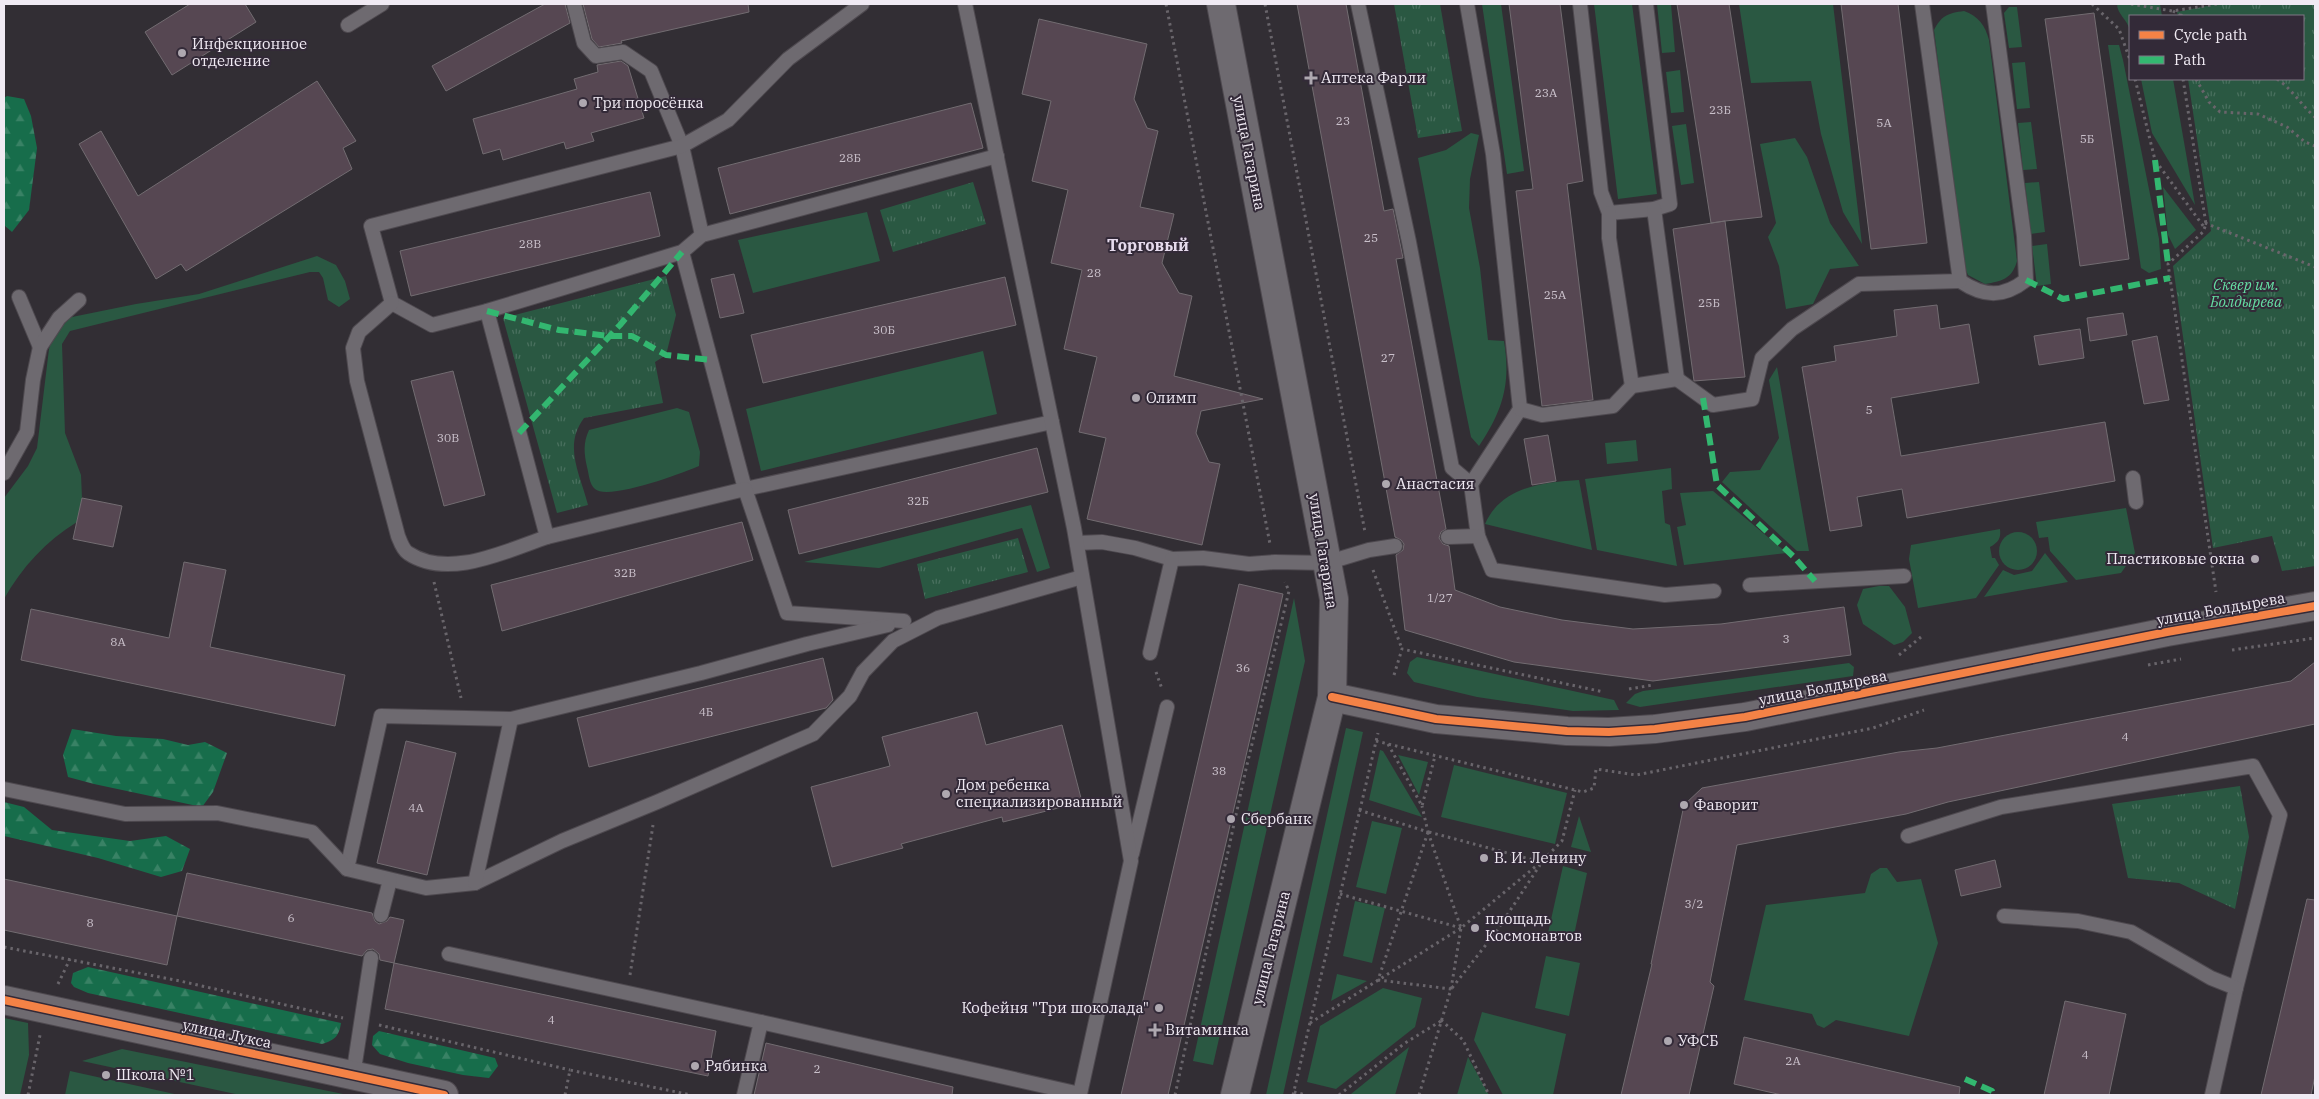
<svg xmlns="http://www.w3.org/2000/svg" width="2319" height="1099" font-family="'IBM Plex Serif',serif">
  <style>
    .grass { fill: #2a5842 }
    .forest { fill: url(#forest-firs) }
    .park { fill: url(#park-tufts) }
    .building { fill: #564752; stroke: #726c71 }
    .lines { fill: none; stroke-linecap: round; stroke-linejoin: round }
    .service-casing { stroke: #4e494f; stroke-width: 16 }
    .minor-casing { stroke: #4e494f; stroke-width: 30 }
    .secondary-casing { stroke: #4e494f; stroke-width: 30 }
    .path { stroke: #69656b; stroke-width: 3; stroke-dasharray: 2.5 4; stroke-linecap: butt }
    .service { stroke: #6e6a70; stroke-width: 14 }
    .minor { stroke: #6e6a70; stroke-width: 28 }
    .secondary { stroke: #6e6a70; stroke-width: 28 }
    .quiet { stroke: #33b770; stroke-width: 6; stroke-dasharray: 12 6; stroke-linecap: butt }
    .cycleway-casing { stroke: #332a38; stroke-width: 11 }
    .cycleway { stroke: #f48246; stroke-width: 8 }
    .poi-dot { fill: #aea8b0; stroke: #332a38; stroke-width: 2 }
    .labels { text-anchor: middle; stroke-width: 4; stroke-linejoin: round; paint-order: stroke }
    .number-label { font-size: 12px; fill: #cac1cb }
    .poi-label { font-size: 15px; fill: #f0eaf3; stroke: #332a38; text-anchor: start }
    .street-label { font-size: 15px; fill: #f0eaf3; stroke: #332a38 }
    .park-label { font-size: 15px; font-style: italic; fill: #64dda2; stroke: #332a38 }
    .neighbourhood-label { font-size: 16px; font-weight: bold; fill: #e6dbed; stroke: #332a38 }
  </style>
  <defs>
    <pattern id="forest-firs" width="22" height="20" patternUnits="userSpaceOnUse" patternTransform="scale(1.25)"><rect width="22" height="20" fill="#176d4b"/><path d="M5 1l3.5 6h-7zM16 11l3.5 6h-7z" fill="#398265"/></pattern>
    <pattern id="park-tufts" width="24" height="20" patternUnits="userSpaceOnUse" patternTransform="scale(1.25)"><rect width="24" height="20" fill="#2a5842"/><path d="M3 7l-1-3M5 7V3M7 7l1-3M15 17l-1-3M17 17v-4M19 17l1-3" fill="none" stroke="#49705e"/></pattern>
  </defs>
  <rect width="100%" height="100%" fill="#322e34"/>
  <g class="grass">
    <polygon points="1482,4 1501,4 1524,171 1507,174"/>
    <polygon points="1594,4 1632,4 1657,194 1618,199"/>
    <polygon points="1657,4 1671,4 1675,52 1662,53"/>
    <polygon points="1739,4 1833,4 1862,244 1843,212 1821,134 1811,81 1751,83"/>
    <path d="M2117,4h43l2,12h-32v15c-2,-11 -13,-17 -13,-27z"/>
    <polygon points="2009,7 2017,7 2022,47 2009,48 2004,13"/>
    <path d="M1964,11c14,5 21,14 25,29l28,221c-5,18 -15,20 -32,23l-17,-9 -4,-9 -30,-236c7,-14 14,-17 30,-19z"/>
    <polygon points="2108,45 2119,45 2123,60 2159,239 2161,269 2149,273 2141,268"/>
    <polygon points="2025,62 2030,108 2017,109 2012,63"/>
    <polygon points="1680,70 1684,112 1671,113 1666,72"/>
    <polygon points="2141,79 2173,79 2195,205 2152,133"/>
    <polygon points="2031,122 2037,169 2023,170 2018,123"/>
    <polygon points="1686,124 1694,183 1681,185 1672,126"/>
    <path d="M1471,133l8,2 -9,44 -1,29 11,60 8,72 16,1c7,43 -1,69 -25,105l-8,-9 -8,-39 -45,-240 28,-8z"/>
    <polygon points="1795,138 1807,157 1830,223 1859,266 1830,269 1813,304 1786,309 1779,266 1768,237 1776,223 1760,144"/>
    <polygon points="2039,182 2045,232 2031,234 2025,183"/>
    <polygon points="2163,187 2196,230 2175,249 2168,235"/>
    <polygon points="867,212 880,261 753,293 738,240"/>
    <polygon points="2047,244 2051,284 2037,286 2032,246"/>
    <path d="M317,256l19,9 9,16 5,18 -11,8 -11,-7 -5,-22 -4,-6h-9l-240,59 -8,13 3,89 16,42 1,23 -5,24c-31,19 -55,45 -73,77v-101l24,-32 9,-18 12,-99 4,-13 8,-14 11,-5 64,-13 63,-10z"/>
    <polygon points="983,351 997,414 761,471 746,409"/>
    <polygon points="1777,367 1809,551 1797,551 1722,482 1730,472 1760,470 1779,438 1769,380"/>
    <path d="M677,408l12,4 11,40 -1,14c-16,7 -91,35 -104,23 -6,-5 -6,-15 -8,-22 -3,-14 -4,-24 2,-37z"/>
    <polygon points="1636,440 1638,461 1607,464 1605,443"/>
    <polygon points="1671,468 1672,489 1662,491 1665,523 1670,525 1677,566 1597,550 1585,479"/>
    <path d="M1579,480l13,70 -107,-26c16,-37 58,-42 94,-44z"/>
    <polygon points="1713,491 1787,553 1684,565 1677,527 1686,525 1680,493"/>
    <polygon points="1031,505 1050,568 1037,572 1022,528 879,568 804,562"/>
    <polygon points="2126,508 2135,553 2121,573 2076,580 2050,551 2048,537 2039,538 2036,522"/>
    <path d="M2000,529c1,9 -1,13 -10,18l2,11h3l4,7 -23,33 -58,10 -9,-49 2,-14z"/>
    <circle cx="2018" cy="551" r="19"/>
    <polygon points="2045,553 2068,582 1984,597 2003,570 2014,575 2032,571"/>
    <polygon points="1879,586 1889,586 1905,607 1912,633 1903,642 1894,645 1863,624 1857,605 1863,589"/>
    <polygon points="1294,598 1305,661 1213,1065 1193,1061"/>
    <polygon points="1417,657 1614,700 1619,710 1573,711 1477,697 1414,682 1407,673 1410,662"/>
    <polygon points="1849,663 1854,667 1853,676 1640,707 1626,703 1635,694 1643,691"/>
    <polygon points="1346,728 1363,732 1283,1095 1266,1095"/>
    <polygon points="1380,750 1383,751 1422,817 1369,800"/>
    <polygon points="1398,755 1428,762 1419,795"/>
    <polygon points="1454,765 1567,793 1555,844 1441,817"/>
    <polygon points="1579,816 1591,852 1571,847"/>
    <polygon points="1372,821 1402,828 1386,894 1356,887"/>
    <polygon points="1563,866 1587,873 1573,940 1548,933"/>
    <polygon points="1880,868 1887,868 1897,882 1921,879 1938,943 1909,1036 1836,1020 1824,1028 1817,1025 1812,1014 1744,1000 1766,905 1865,893 1871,874"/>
    <polygon points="1355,901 1385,908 1372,963 1343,956"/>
    <polygon points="1546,956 1580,963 1569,1016 1535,1008"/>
    <polygon points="1337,974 1367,981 1331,1001"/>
    <polygon points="1383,988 1422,998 1415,1027 1336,1089 1307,1082 1320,1026"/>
    <polygon points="1482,1012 1566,1034 1553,1095 1503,1095 1474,1040"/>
    <polygon points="4,1018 28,1023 29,1055 20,1095 4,1095"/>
    <polygon points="1409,1047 1395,1095 1351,1094"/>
    <polygon points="122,1049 348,1095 240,1095 82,1061"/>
    <polygon points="1468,1057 1489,1095 1457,1095"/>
    <polygon points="70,1071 179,1095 65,1095"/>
  </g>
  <g class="forest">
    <polygon points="7,96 24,99 31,116 37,148 29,210 12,232 4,225 4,98"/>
    <polygon points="72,729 116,736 163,739 188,745 205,742 227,753 213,792 202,807 94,784 68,777 63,755"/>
    <polygon points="4,802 24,807 52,830 130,841 166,836 190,849 182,871 161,877 98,858 4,836"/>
    <path d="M88,967l253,56c-2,13 -6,17 -19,21l-234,-51 -14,-6 -3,-4 2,-10z"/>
    <polygon points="379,1031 495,1058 498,1066 489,1078 463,1075 408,1063 380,1054 372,1045 373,1036"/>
  </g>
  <g class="park">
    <polygon points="1394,4 1440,4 1462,131 1418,138"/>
    <polygon points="2217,4 2315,4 2315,566 2282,571 2272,536 2213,548 2173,266 2211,231 2188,79 2303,79 2303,16 2178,16 2177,12"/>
    <polygon points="973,182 986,224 893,252 880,210"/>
    <path d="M666,276l10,39 -10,40 -11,7 8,41 -79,15c-21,28 -4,56 4,87l-31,8 -54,-195z"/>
    <polygon points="1018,538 1028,572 925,599 917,564"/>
    <polygon points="2240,786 2249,837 2235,909 2179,883 2128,878 2112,804"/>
  </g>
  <g class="building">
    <polygon points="190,4 245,4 256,22 172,75 145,32"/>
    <polygon points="545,4 565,4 570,23 446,91 432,66"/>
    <polygon points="583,4 748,4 749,12 621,41 622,43 599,47 592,39"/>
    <polygon points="1297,4 1346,4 1384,211 1393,209 1403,258 1396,259 1446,529 1441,532 1439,538 1443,544 1449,546 1455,590 1500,607 1562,620 1633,629 1721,624 1844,607 1851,655 1653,681 1514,662 1405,630 1396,555 1403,550 1404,544 1401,540 1395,537"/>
    <polygon points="1509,4 1560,4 1583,181 1567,184 1593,400 1542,406 1516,191 1533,189"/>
    <polygon points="1677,4 1729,4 1762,217 1725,221 1745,377 1694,381 1673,229 1725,221 1711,223"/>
    <polygon points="1841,4 1898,4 1927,243 1871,249"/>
    <polygon points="2094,13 2129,259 2080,266 2045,19"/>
    <polygon points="1039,19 1147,44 1134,99 1147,128 1158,131 1140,207 1174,214 1162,263 1179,293 1192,296 1174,376 1263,399 1201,411 1196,433 1209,462 1220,464 1202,545 1087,519 1106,438 1079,432 1097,357 1064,349 1082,270 1051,263 1068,190 1032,181 1051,101 1022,94"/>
    <polygon points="621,61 628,66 644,118 591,133 594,141 566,149 564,142 503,160 500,149 483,154 473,119 577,89 574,79 598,72 597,65"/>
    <polygon points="317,81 356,141 343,148 352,169 186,271 181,264 156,279 79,144 101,131 138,196"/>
    <polygon points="971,103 983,148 730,214 718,168"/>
    <polygon points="650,192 660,236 411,296 400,251"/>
    <polygon points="734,274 744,313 720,318 711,279"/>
    <polygon points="1005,277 1016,325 763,383 751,335"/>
    <polygon points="1937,305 1940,329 1969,324 1979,383 1891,398 1901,456 2105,422 2115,481 1907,518 1902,489 1857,497 1862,526 1830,531 1802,367 1836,361 1834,346 1897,336 1894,310"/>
    <polygon points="2123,313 2127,335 2090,341 2087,318"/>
    <polygon points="2080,329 2084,358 2039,365 2034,336"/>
    <polygon points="2157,336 2169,400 2144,404 2132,341"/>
    <polygon points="453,371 485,495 444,506 411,381"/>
    <polygon points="1548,435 1556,481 1532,485 1524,439"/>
    <polygon points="1037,448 1048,492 799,554 788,510"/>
    <polygon points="82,498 122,506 113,547 73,539"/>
    <polygon points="742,522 753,560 502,631 491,585"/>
    <polygon points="184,562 226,570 210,647 345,675 335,726 21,660 31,609 169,638"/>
    <polygon points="1239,584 1283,594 1277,621 1168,1095 1121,1095"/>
    <polygon points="823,658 833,700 826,708 589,767 577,718"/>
    <polygon points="2315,662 2315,724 1948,802 1906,814 1737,845 1710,982 1714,986 1689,1095 1621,1095 1652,964 1651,964 1684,805 1702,788 1899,752 1937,748 2291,681"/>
    <polygon points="977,712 986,745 1062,725 1082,802 1003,822 1002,817 901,844 903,848 832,867 811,787 890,766 882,737"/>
    <polygon points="406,741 456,753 427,875 377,863"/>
    <polygon points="1995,860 2001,887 1961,896 1955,870"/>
    <polygon points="187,873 372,913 375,921 379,924 387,921 390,917 404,920 394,963 380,960 379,954 373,949 367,950 362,956 177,916"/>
    <polygon points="4,879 177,916 167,965 4,930"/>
    <polygon points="2307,899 2315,900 2315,1076 2311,1095 2261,1095"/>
    <polygon points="394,963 716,1031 708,1076 385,1009"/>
    <polygon points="2065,1001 2126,1014 2109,1095 2044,1095"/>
    <polygon points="1744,1037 1960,1087 1959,1095 1782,1095 1734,1084"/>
    <polygon points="766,1043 953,1087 952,1095 754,1095"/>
  </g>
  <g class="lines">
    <g class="service-casing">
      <g id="service">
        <polyline points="574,4 584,43 596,56 623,52 651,71 682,146 702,235"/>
        <polyline points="862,4 788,59 728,120 682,146 371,226 392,303 432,325 487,311 682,252 702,235 997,156"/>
        <polyline points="1358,4 1409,242 1452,468 1471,484 1478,536 1492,570 1665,595 1714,591"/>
        <polyline points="1467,4 1493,154 1520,409 1471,484"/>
        <polyline points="1580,4 1601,192 1609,213 1654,209 1670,204 1646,4"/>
        <polyline points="348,25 382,4"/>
        <polyline points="1609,213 1609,238 1632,386"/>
        <polyline points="682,252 745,489 1052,422"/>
        <path d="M1960,281c24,16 43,17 66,-1l-2,-44 -31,-232"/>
        <polyline points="19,297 40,347"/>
        <path d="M392,303l-33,29 -6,16 4,33 41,155c2,5 5,14 10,17 40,27 98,-2 139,-16"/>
        <polyline points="487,311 547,537 745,489 787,613 904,621"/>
        <polyline points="1677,379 1713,405 1752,399 1762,358 1792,329 1859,284 1960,281 1922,4"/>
        <polyline points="1520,409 1542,415 1613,406 1632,386 1677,379 1654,209"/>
        <polyline points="4,473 27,432 33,380 40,347 59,318 79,300"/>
        <polyline points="2133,478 2136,502"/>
        <polyline points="1448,537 1478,536"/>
        <polyline points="1077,543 1102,542 1135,548 1172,559 1203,558 1249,564 1275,562 1326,563 1369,550 1395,546"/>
        <polyline points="1750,585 1904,576"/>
        <polyline points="1150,653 1172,559"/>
        <polyline points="511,719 381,716 347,869 426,888 475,883 562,841 657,802 813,734 850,696 863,672 893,641 938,618 1082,577"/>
        <polyline points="4,789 125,814 217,813 312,832 347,869"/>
        <polyline points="1908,836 2001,807 2253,766 2280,815 2236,988 2212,1095"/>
        <polyline points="1132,854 1167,707"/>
        <polyline points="475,883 511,719 701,673 807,644 888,625"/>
        <polyline points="381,915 390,880"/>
        <polyline points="2004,916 2078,921 2131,932 2211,978 2236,988"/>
        <polyline points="449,954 761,1022"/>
        <polyline points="353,1076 371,958"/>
        <polyline points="744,1095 761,1022 1080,1094 1131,861 1074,528 965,4"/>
      </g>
    </g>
    <g class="minor-casing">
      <g id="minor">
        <polyline points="1332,697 1436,719 1481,723 1567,731 1609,732 1655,729 1745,717 2167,632 2315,606"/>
        <polyline points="4,1000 444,1095"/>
      </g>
    </g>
    <g class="secondary-casing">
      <polyline id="secondary" points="1221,4 1334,599 1332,697 1235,1095"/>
    </g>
    <g class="path">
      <polyline points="1166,4 1270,544"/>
      <polyline points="1265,4 1365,532"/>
      <polyline points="2092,4 2119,29 2130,60"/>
      <polyline points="2131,4 2172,11 2217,4"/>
      <polyline points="2173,11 2181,16"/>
      <polyline points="2180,15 2185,16"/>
      <polyline points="2135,79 2155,160 2204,227"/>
      <polyline points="2183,79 2206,224 2203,232 2168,264 2216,592"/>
      <polyline points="2196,79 2209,102 2220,112 2258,114 2287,127 2305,142 2315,146"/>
      <path d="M2277,79c15,10 24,26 38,38"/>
      <polyline points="2205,223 2315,267"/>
      <polyline points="1373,570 1402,649"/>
      <polyline points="434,582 461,698"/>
      <polyline points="2232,650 2315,638"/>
      <polyline points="1899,655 1921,637"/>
      <polyline points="2148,665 2181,659"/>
      <polyline points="1156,672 1162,689"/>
      <polyline points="1394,675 1402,649 1604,692"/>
      <polyline points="1629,689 1653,685"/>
      <polyline points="1376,741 1583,792 1594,788 1596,769 1636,775 1873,728 1924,710"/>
      <polyline points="1388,744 1422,806 1435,756"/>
      <polyline points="1359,810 1428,832 1422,806"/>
      <polyline points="1428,832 1461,928 1541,862 1562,841 1575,790"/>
      <polyline points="1428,832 1378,980 1451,989"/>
      <polyline points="1429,832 1541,862"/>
      <polyline points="1340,894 1461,928"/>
      <polyline points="4,947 180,981 343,1018"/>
      <polyline points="630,975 653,825"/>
      <polyline points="58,984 70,959"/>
      <polyline points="1452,988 1496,932 1540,865"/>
      <polyline points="1441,1020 1463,1040 1489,1095"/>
      <polyline points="1310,1023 1461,928"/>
      <polyline points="379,1025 570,1070"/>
      <polyline points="1294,1092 1306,1095"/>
      <polyline points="28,1095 40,1035"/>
      <polyline points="565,1095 570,1070 691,1095"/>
      <polyline points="1175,1095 1246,769 1289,591 1285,582"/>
      <polyline points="1293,1095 1378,733"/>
      <polyline points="1339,1095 1405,1043 1441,1021"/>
      <polyline points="1419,1095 1451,989 1461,928"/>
    </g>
    <use href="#service" class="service"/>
    <use href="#minor" class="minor"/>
    <use href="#secondary" class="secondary"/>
    <g class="quiet">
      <polyline points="2155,160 2168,264"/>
      <polyline points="2026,280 2063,299 2170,278"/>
      <polyline points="487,311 559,330 609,336 632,336 666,355 711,360"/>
      <polyline points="1703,398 1717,485 1794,557 1815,581"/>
      <polyline points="519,433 620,325 682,252"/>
      <polyline points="1965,1079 1992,1091 1993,1095"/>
    </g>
    <g class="cycleway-casing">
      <g id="cycleway">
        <polyline points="1332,697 1436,719 1481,723 1567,731 1609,732 1655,729 1745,717 2167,632 2315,606"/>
        <polyline points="4,1000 444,1095"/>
      </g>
    </g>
    <use href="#cycleway" class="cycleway"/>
  </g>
  <g class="poi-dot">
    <circle cx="182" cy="53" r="5"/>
    <path d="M1308.5 70.5h5v5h5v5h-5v5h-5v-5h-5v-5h5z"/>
    <circle cx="583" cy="103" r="5"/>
    <circle cx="1136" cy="398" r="5"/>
    <circle cx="1386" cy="484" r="5"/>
    <circle cx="2255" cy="559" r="5"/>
    <circle cx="946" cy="794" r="5"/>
    <circle cx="1684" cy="805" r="5"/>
    <circle cx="1231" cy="819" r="5"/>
    <circle cx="1484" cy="858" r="5"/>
    <circle cx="1475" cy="928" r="5"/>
    <circle cx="1159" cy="1008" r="5"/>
    <path d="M1152.5 1022.5h5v5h5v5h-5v5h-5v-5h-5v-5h5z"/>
    <circle cx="1668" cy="1041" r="5"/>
    <circle cx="695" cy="1066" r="5"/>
    <circle cx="106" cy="1075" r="5"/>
  </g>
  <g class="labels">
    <g class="number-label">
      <text x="1546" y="97">23А</text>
      <text x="1720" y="114">23Б</text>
      <text x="1343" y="125">23</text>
      <text x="1884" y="127">5А</text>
      <text x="2087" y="143">5Б</text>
      <text x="850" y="162">28Б</text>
      <text x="1371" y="242">25</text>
      <text x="530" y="248">28В</text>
      <text x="1094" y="277">28</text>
      <text x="1555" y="299">25А</text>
      <text x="1709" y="307">25Б</text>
      <text x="884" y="334">30Б</text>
      <text x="1388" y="362">27</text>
      <text x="1869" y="414">5</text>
      <text x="448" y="442">30В</text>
      <text x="918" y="505">32Б</text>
      <text x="625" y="577">32В</text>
      <text x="1440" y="602">1/27</text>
      <text x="1786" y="643">3</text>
      <text x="118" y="646">8А</text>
      <text x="1243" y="672">36</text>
      <text x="706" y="716">4Б</text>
      <text x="2125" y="741">4</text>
      <text x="1219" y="775">38</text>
      <text x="416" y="812">4А</text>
      <text x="1694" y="908">3/2</text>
      <text x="291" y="922">6</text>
      <text x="90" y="927">8</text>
      <text x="551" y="1024">4</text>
      <text x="2085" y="1059">4</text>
      <text x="1793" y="1065">2А</text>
      <text x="817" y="1073">2</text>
    </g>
    <g class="poi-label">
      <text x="192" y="49">Инфекционное<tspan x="192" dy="17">отделение</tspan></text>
      <text x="1321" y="83">Аптека Фарли</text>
      <text x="593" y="108">Три поросёнка</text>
      <text x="1146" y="403">Олимп</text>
      <text x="1396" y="489">Анастасия</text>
      <text x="2245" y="564" text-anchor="end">Пластиковые окна</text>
      <text x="956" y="790">Дом ребенка<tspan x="956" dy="17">специализированный</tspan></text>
      <text x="1694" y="810">Фаворит</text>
      <text x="1241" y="824">Сбербанк</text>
      <text x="1494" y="863">В. И. Ленину</text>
      <text x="1485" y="924">площадь<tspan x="1485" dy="17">Космонавтов</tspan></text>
      <text x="1149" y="1013" text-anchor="end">Кофейня "Три шоколада"</text>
      <text x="1165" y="1035">Витаминка</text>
      <text x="1678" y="1046">УФСБ</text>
      <text x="705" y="1071">Рябинка</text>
      <text x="116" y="1080">Школа №1</text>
    </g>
    <g class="street-label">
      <text transform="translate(1249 153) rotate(79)" y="5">улица Гагарина</text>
      <text transform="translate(1323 551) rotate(81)" y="5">улица Гагарина</text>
      <text transform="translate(2221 609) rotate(-10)" y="5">улица Болдырева</text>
      <text transform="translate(1823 688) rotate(-11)" y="5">улица Болдырева</text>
      <text transform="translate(1271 948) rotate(-76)" y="5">улица Гагарина</text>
      <text transform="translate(227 1034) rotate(12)" y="5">улица Лукса</text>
    </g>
    <g class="park-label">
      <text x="2246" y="290">Сквер им.<tspan x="2246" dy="17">Болдырева</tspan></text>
    </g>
    <g class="neighbourhood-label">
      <text x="1148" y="251">Торговый</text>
    </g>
  </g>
  <rect width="2319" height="1099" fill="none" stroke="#f0eaf3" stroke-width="10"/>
  <rect x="2129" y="15" width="175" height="65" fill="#332a38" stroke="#7f7783"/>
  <rect x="2139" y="31" width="25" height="8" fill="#f48246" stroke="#7f7783"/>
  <text x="2174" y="40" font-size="15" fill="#f0eaf3">Cycle path</text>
  <rect x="2139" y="56" width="25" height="8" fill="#33b770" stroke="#7f7783"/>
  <text x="2174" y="65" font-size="15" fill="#f0eaf3">Path</text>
</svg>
